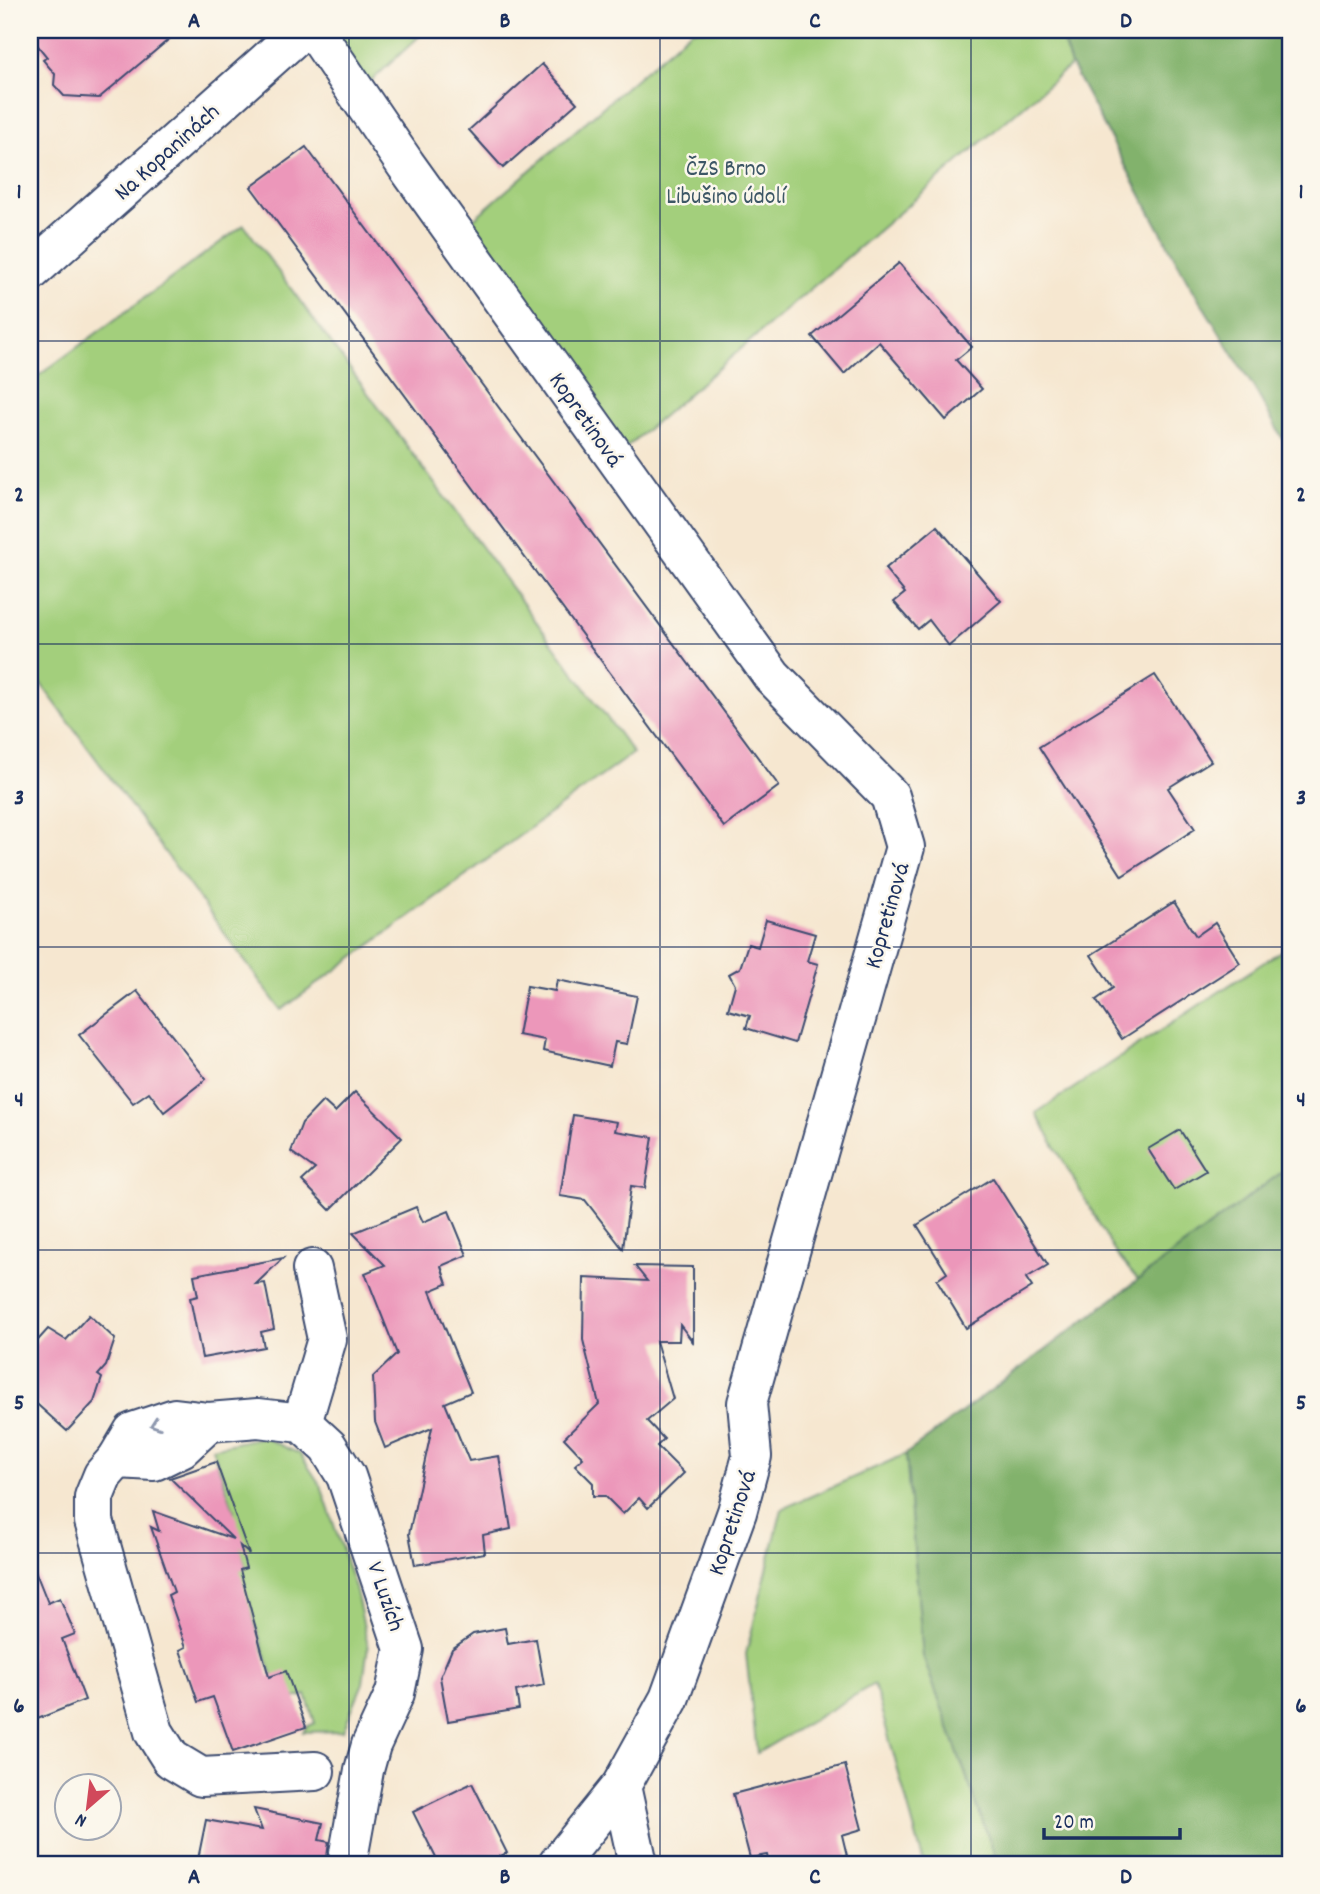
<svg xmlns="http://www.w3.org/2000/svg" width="1320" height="1894" font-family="Dekko,sans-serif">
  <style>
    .green { fill: #a3cf7c; stroke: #5f7f6d; stroke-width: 2 }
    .forest { fill: #82b26c; stroke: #4e7065; stroke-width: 2 }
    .building { fill: #ec97ba }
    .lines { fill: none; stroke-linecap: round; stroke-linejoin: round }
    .street-casing { stroke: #3c4b6f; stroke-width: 42 }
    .street { stroke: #fff; stroke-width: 38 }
    .oneway { stroke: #8d97ae }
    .grid { fill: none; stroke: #1b2f5e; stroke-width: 2; stroke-opacity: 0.55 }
    .labels { text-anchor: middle; stroke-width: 5; stroke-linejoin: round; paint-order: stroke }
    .street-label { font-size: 24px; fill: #1b2f5e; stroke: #fbf7ec }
    .park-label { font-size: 24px; fill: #3d5766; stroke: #fbf7ec }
    .neatline { fill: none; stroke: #1b2f5e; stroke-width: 2.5 }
    .grid-label { font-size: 23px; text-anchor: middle; font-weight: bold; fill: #1b2f5e }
  </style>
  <rect width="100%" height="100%" fill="#fbf7ec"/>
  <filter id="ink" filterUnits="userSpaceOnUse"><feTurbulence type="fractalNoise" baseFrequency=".0143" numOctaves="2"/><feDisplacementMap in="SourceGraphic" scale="14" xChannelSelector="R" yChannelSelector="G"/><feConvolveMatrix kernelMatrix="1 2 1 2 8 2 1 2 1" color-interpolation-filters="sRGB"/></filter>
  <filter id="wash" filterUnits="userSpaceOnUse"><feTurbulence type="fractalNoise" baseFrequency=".00686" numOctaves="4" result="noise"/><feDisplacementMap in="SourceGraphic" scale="28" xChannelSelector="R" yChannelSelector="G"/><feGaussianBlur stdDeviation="1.57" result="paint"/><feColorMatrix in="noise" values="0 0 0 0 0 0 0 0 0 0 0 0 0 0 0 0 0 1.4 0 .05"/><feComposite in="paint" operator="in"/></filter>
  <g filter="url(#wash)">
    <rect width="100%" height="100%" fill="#f6e7d0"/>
    <g class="green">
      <polygon points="332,30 426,30 368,84"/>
      <polygon points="692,30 1059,30 1071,65 622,451 462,229"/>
      <polygon points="244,225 633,753 281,1010 30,669 30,382"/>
      <polygon points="1290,945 1290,1166 1138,1280 1116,1254 1036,1113"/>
      <polygon points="263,1437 300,1454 321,1486 356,1591 368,1646 363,1683 343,1731 303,1732 306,1727 315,1723 306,1695 295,1698 273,1676 236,1570 246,1567 227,1514 234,1511 212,1448"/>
      <polygon points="906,1454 923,1656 998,1864 924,1864 874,1684 757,1753 746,1654 782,1509"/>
    </g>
    <g class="forest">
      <polygon points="1059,30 1290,30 1290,452 1257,393 1187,280 1071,65"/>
      <polygon points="1290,1166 1290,1864 998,1864 923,1656 906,1454"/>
    </g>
    <g id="blocks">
      <g class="building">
        <polygon points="30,30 180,30 99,98 64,96 54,85 55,74 43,60 47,57 30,36"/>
        <polygon points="542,64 577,103 503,168 469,130"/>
        <polygon points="306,147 779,786 724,827 251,187"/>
        <polygon points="899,263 972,347 956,360 982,389 946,420 879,342 844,374 812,336"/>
        <polygon points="937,526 1001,601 949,646 929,620 918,629 894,602 905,593 885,569"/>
        <polygon points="1155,675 1211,761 1168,788 1195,829 1122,876 1039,747"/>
        <polygon points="1174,902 1196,936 1215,923 1240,963 1122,1039 1096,1000 1113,988 1091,955"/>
        <polygon points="766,920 815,934 807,961 818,964 795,1043 746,1028 750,1016 728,1010 735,985 729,974 740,968 748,944 758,947"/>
        <polygon points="557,980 637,996 627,1044 615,1042 610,1066 543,1051 545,1040 518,1035 527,986 555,991"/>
        <polygon points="137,991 206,1079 164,1112 149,1092 133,1103 79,1035"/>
        <polygon points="355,1092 402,1138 330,1210 302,1181 315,1169 291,1152 302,1123 323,1101 335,1112"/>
        <polygon points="573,1115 617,1122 615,1131 653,1137 645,1188 631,1186 623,1249 585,1200 560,1196"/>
        <polygon points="1180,1130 1206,1171 1174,1190 1148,1149"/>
        <polygon points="993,1178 1048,1265 1026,1278 1032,1287 966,1328 937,1280 947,1273 917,1225"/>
        <polygon points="416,1207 423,1222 449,1211 467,1255 441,1266 447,1284 430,1291 471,1392 445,1403 469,1461 499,1456 511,1529 483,1535 485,1553 415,1565 409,1534 432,1428 385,1448 375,1422 373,1377 397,1354 365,1273 385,1265 353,1233"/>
        <polygon points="283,1258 256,1284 265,1283 274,1329 261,1332 264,1347 202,1358 190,1298 198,1296 194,1275"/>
        <polygon points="635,1266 693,1267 693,1342 680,1325 679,1341 656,1341 673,1399 647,1421 664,1439 657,1446 684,1473 648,1508 639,1498 623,1514 605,1496 593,1496 593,1483 575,1465 583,1458 564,1438 599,1404 583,1340 584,1278 647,1281"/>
        <polygon points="89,1315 115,1339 106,1366 98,1375 102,1378 94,1402 67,1431 30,1398 30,1349 48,1329 66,1340"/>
        <polygon points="216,1462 249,1554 240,1546 246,1568 240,1570 269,1677 286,1671 306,1727 233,1752 213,1697 198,1702 180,1650 186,1647 168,1595 174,1592 151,1527 159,1531 153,1511 233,1539 170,1478"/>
        <polygon points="32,1563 48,1603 60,1598 75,1634 62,1639 85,1700 30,1722 30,1564"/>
        <polygon points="505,1628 508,1644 536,1639 544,1685 516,1691 519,1709 448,1721 440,1677 452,1649 473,1634"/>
        <polygon points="845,1765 862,1829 842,1835 849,1864 769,1864 767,1855 750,1858 733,1794"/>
        <polygon points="472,1783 507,1853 484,1864 439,1864 413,1812"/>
        <polygon points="254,1809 323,1823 319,1840 329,1842 326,1864 197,1864 206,1820 262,1830"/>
      </g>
    </g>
  </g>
  <g filter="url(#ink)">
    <use href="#blocks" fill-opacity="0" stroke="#3c4b6f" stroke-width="2"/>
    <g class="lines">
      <g class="street-casing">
        <g id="street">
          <polyline points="314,30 406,165 772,676 890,796 905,847 747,1403 752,1456 737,1512 669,1699 621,1786 558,1864"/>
          <polyline points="30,272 302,30"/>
          <polyline points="302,1423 327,1339 312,1269"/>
          <polyline points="117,1459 154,1461 181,1448 209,1422"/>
          <polyline points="315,1771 201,1777 171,1759 154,1732 94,1521 94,1497 103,1475 117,1459 133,1432 175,1418 209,1422 258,1418 302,1423 328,1447 346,1476 404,1649 395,1693 371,1745 364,1770 347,1864"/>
          <polyline points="621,1786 638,1864"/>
        </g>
      </g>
      <use href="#street" class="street"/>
    </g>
    <defs><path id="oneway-chevron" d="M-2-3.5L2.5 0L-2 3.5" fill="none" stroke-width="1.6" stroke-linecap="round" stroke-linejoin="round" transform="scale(1.75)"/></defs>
    <use class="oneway" href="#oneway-chevron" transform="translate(155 1424) rotate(161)"/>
  </g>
  <path class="grid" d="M349,30v1834M660,30v1834M971,30v1834M30,341h1260M30,644h1260M30,947h1260M30,1250h1260M30,1553h1260"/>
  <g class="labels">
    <g class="street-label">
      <text transform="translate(166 151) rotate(-42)" y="8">Na Kopaninách</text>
      <text transform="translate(587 419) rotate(55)" y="8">Kopretinová</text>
      <text transform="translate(886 915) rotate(-74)" y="8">Kopretinová</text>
      <text transform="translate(731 1522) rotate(-72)" y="8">Kopretinová</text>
      <text transform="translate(387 1596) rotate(71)" y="8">V Luzích</text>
    </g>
    <g class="park-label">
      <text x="726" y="175">ČZS Brno<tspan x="726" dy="28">Libušino údolí</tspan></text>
    </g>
  </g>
  <rect width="1320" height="1894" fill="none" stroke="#fbf7ec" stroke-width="77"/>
  <g transform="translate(88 1807) rotate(208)"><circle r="33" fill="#fbf7ec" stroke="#a1a7b3" stroke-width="2"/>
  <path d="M0-5L12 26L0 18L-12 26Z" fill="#d1495b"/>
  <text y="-10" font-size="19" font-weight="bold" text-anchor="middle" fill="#1b2f5e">N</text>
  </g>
  <path d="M1044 1828v10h136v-10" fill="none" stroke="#1b2f5e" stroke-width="3.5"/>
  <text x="1054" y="1828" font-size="21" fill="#1b2f5e" stroke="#fbf7ec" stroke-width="5" paint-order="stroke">20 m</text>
  <rect x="38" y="38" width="1244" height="1818" class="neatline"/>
  <g class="grid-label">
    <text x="194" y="27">A</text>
    <text x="505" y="27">B</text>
    <text x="815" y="27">C</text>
    <text x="1126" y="27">D</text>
    <text x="19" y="198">1</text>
    <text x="1301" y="198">1</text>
    <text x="19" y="501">2</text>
    <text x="1301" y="501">2</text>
    <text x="19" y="804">3</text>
    <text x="1301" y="804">3</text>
    <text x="19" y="1106">4</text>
    <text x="1301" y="1106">4</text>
    <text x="19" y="1409">5</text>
    <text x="1301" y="1409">5</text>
    <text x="19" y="1712">6</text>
    <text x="1301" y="1712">6</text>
    <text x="194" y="1883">A</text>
    <text x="505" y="1883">B</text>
    <text x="815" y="1883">C</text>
    <text x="1126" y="1883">D</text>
  </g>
</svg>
